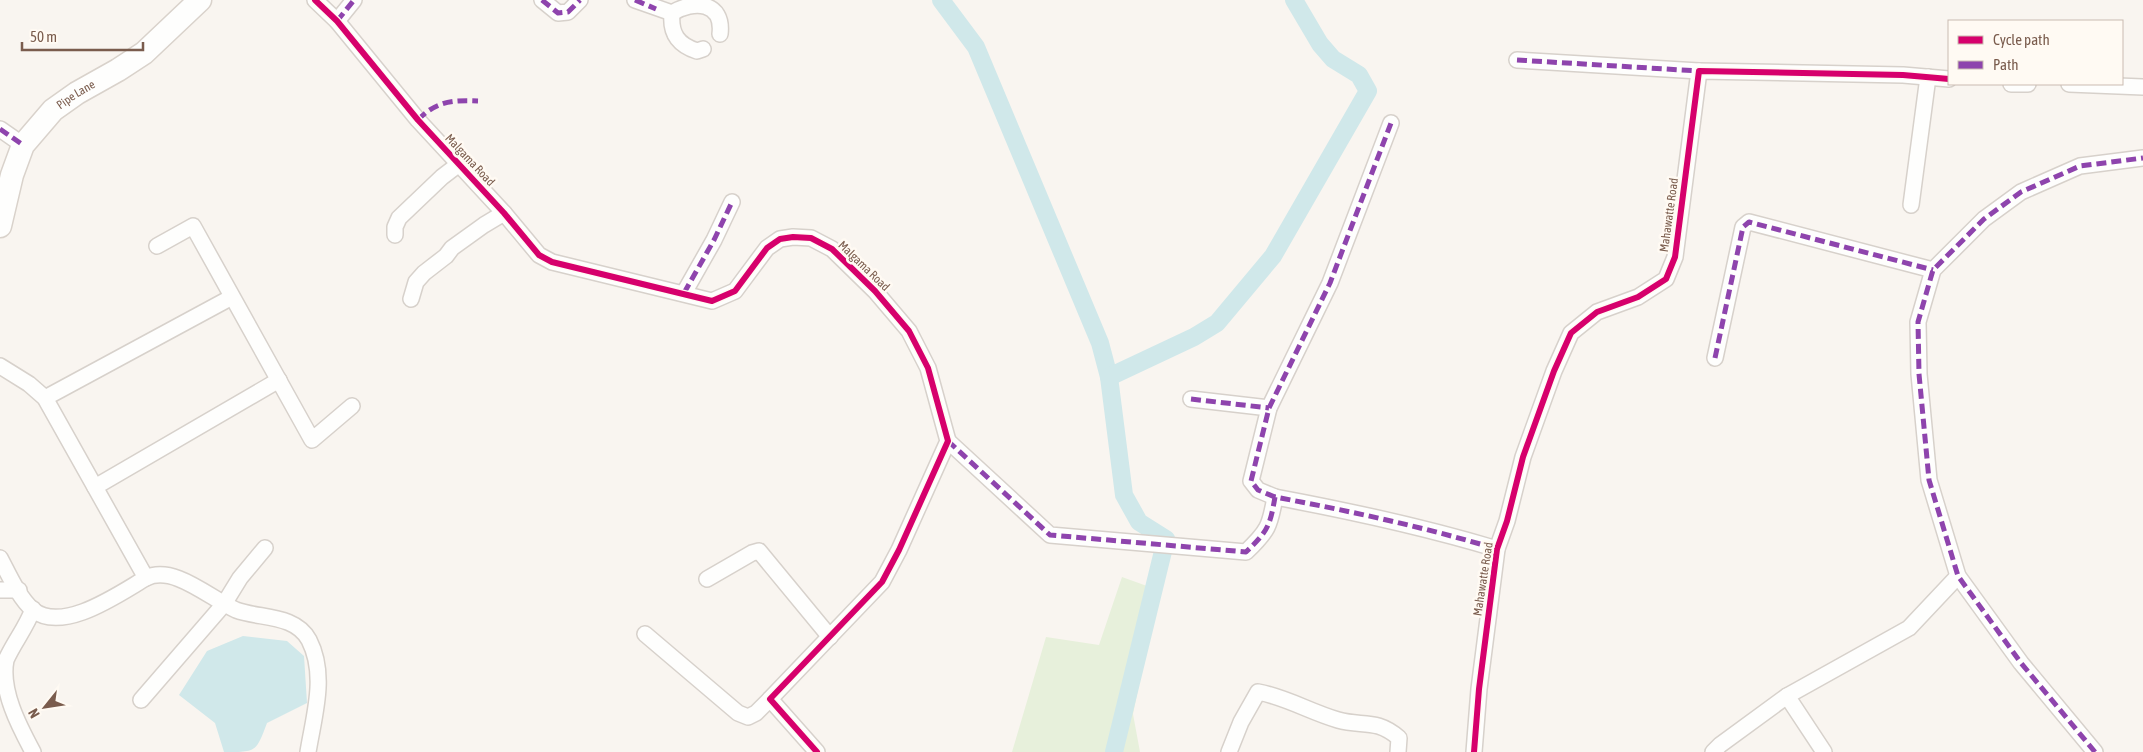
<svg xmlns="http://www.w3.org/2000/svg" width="2143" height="752" font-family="'Asap Condensed',sans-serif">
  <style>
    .green { fill: #e7f0db }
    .water { fill: #d0e8ea }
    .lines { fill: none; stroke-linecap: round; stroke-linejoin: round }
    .canal { stroke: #d0e8ea; stroke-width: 18 }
    .street-casing { stroke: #d7d1cb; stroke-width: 18 }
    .secondary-casing { stroke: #d9d2cb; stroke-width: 25 }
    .street { stroke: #fefefd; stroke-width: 15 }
    .secondary { stroke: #fefefd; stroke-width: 22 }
    .quiet { stroke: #8e44ad; stroke-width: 5; stroke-dasharray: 10 5; stroke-linecap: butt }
    .cycleway-casing { stroke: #fffaf3; stroke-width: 9 }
    .cycleway { stroke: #d6006c; stroke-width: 6 }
    .labels { text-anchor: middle; stroke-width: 5; stroke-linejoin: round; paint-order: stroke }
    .street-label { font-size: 12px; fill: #7a5c4d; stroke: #fffaf3 }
  </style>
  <rect width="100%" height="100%" fill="#f9f5f0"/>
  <polygon class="green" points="1122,577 1158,590 1133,714 1140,752 1012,752 1046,637 1099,645"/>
  <path class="water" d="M243,636l44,5 17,15 3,47 -40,20c-11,29 -10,29 -43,29l-9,-29 -36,-28 28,-44z"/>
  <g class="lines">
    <g class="canal">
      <polyline points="941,0 976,47 1100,343 1109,377 1124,495 1139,522 1166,539 1114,752"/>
      <polyline points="1109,377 1194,337 1217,323 1273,256 1368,91 1359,75 1333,59 1320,44 1294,0"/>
    </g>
    <g class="street-casing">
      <g id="street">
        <polyline points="315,0 337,21 418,120 504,213 539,255 552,262 712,301 735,291 767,248 780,239 793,237 811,238 832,249 875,291 909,331 928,368 948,441 899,550 882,582 770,699 817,752"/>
        <polyline points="542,0 558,13 568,12 580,0"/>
        <path d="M635,0l37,13c-2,21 6,32 25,38l6,-2"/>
        <path d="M672,13c21,-13 52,-12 48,21"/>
        <polyline points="337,21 354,0"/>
        <polyline points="1517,60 1699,71"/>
        <polyline points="2011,84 2028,84"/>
        <polyline points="2069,84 2143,87"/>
        <polyline points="0,129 23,145"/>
        <polyline points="1911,205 1928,77"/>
        <polyline points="395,235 395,227 399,218 442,177 459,164"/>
        <polyline points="157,246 193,226 312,440 352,406"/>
        <polyline points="684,293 714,240 732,202"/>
        <polyline points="411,299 416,282 424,273 446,256 452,248 484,225 504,213"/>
        <polyline points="1715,358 1743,227 1749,222 1933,270"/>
        <polyline points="0,366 29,384 45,398 146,578"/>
        <polyline points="45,398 232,297"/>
        <polyline points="1191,399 1269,408"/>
        <path d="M948,441l102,94 196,17c22,-21 24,-26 29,-55 75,14 149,30 222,52"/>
        <polyline points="95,487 279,380"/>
        <polyline points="1275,497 1258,490 1251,481 1269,408 1330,283 1391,123"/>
        <path d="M0,558c9,17 19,40 33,52 30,24 87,-17 113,-32 28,-14 66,22 90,32 24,9 59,4 73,30 18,35 5,75 -1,112"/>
        <polyline points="707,579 752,553 759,551 830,637"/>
        <polyline points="0,590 19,590"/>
        <polyline points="645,634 738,713 748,717 756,713 770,699"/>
        <polyline points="1787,696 1824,752"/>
        <polyline points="141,700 224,604 240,578 265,548"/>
        <path d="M33,752c-14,-26 -33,-62 -27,-92 8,-18 20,-32 27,-51"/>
        <path d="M1229,752l12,-30 17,-30c28,5 52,20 80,28 24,7 38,-2 61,18l-1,14"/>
        <polyline points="1474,752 1479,689 1497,549 1507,521 1523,457 1554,371 1571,333 1597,312 1638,297 1666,279 1675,257 1699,71 1903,75 1949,79"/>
        <polyline points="1713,752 1720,745 1787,696 1909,628 1958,576"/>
        <polyline points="2095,752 2021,663 1958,576 1929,480 1919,374 1918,322 1933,270 1984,219 2021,192 2080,166 2143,158"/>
      </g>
    </g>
    <g class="secondary-casing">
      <g id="secondary">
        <path id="s1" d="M0,226l12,-51 11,-30 30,-35 24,-17 41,-23 26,-17 56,-53"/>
      </g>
    </g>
    <use href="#street" class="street"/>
    <use href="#secondary" class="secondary"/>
    <g class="quiet">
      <polyline points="542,0 558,13 568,12 580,0"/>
      <polyline points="635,0 656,9"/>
      <polyline points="337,21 354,0"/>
      <polyline points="1517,60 1699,71"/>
      <path d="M418,120c18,-19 35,-20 60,-19"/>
      <polyline points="0,129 23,145"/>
      <polyline points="684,293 714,240 732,202"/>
      <polyline points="1715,358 1743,227 1749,222 1933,270"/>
      <polyline points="1191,399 1269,408"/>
      <path d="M948,441l102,94 196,17c22,-21 24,-26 29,-55 75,14 149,30 222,52"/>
      <polyline points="1275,497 1258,490 1251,481 1269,408 1330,283 1391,123"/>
      <polyline points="2095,752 2021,663 1958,576 1929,480 1919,374 1918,322 1933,270 1984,219 2021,192 2080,166 2143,158"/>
    </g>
    <g class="cycleway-casing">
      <g id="cycleway">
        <polyline points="315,0 337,21 418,120 504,213 539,255 552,262 712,301 735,291 767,248 780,239 793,237 811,238 832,249 875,291 909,331 928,368 948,441 899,550 882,582 770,699 817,752"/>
        <polyline points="1474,752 1479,689 1497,549 1507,521 1523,457 1554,371 1571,333 1597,312 1638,297 1666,279 1675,257 1699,71 1903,75 1949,79"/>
      </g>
    </g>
    <use href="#cycleway" class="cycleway"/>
  </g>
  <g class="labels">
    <g class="street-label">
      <text dy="4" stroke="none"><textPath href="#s1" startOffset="158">Pipe Lane</textPath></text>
      <text transform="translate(470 160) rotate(47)" y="4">Malgama Road</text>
      <text transform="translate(1669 215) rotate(-82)" y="4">Mahawatte Road</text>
      <text transform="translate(864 266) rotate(44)" y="4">Malgama Road</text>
      <text transform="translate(1483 579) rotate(-81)" y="4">Mahawatte Road</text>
    </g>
  </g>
  <rect x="1948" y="20" width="175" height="65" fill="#fffaf3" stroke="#cabbb1"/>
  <rect x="1958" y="36" width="25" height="8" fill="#d6006c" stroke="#cabbb1"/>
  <text x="1993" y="45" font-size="15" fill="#7a5c4d">Cycle path</text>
  <rect x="1958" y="61" width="25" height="8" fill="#8e44ad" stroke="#cabbb1"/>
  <text x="1993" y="70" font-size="15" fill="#7a5c4d">Path</text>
  <g transform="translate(45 707) rotate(240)" stroke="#fffaf3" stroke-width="4" paint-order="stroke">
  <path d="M0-4L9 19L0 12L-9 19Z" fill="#7a5c4d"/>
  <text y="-8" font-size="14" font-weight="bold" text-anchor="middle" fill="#7a5c4d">N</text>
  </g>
  <path d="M22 42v8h121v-8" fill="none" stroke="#7a5c4d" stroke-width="2.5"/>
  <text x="30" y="42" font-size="15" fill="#7a5c4d" stroke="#fffaf3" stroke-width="4" paint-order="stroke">50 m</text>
</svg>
